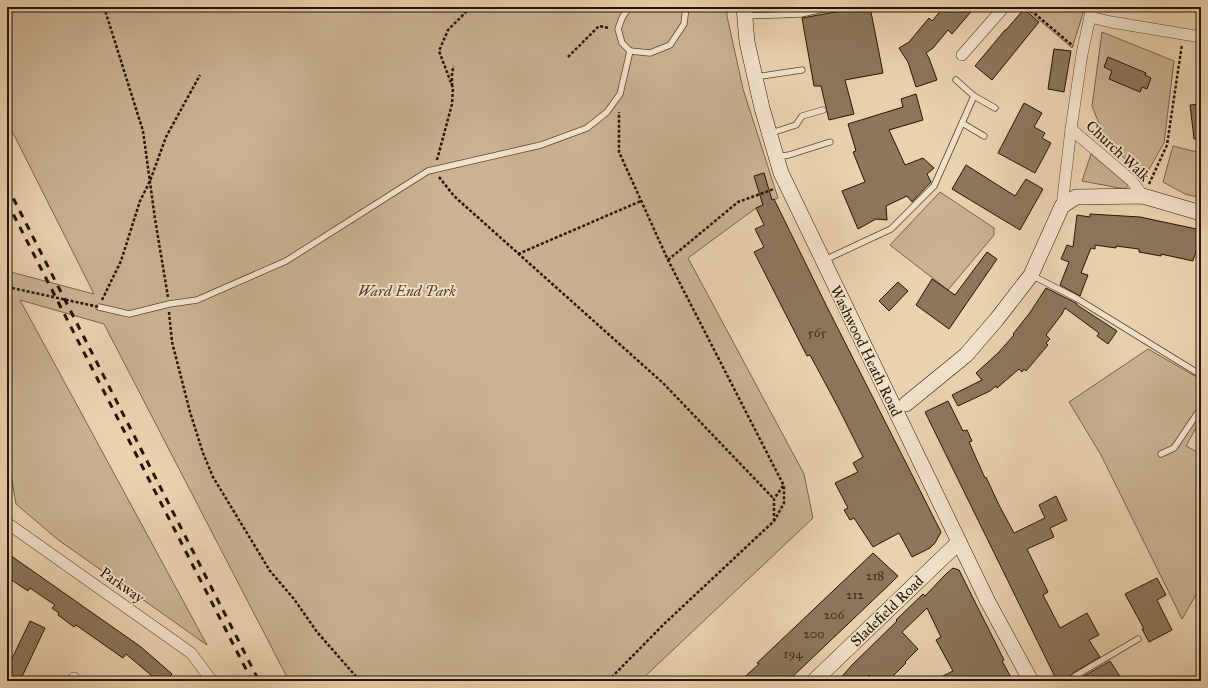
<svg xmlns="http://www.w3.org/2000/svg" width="1208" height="688" font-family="'IM FELL Great Primer',serif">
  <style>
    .green { fill: #cab292; stroke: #78634a }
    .building { fill: #8c775c; stroke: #261402 }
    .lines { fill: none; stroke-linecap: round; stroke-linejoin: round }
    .lane-casing { stroke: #57442d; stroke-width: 7 }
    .street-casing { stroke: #57442d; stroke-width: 12 }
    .secondary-casing { stroke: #261402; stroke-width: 16 }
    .path { stroke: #261402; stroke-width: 2.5; stroke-dasharray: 3 2; stroke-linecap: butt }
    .lane { stroke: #f2e2cb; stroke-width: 5.5 }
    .street { stroke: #f2e2cb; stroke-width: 11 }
    .secondary { stroke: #f2e2cb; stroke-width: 15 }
    .rail { stroke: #261402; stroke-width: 3; stroke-dasharray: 7 7; stroke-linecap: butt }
    .path-bridge { stroke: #261402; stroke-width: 2.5; stroke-dasharray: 3 2; stroke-linecap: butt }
    .labels { text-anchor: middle; stroke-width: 3.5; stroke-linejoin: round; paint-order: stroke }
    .number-label { font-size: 13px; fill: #402d18 }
    .street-label { font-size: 15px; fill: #261402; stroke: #f2e2cb }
    .park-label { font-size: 15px; font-style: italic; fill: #57432d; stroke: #f2e2cb }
  </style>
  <rect width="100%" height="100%" fill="#ebd2af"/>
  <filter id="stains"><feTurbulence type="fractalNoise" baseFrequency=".005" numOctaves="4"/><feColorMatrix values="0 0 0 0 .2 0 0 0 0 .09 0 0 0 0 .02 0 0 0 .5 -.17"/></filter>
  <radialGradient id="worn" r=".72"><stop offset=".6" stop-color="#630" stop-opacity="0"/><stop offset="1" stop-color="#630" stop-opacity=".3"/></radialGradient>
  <g class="green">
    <polygon points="7,7 727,7 727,16 743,89 778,198 756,208 688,258 804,474 813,518 640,681 289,681 104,324 20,300 207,645 57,539 16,504 10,469 7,466 7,271 94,294 7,121"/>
    <polygon points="1024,7 1085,7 1072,48"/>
    <polygon points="1102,32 1174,61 1164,143 1147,173 1137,170 1106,141 1092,106"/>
    <polygon points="1173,146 1201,153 1201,198 1185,194 1163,182"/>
    <polygon points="1091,154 1128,185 1125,189 1082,181"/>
    <polygon points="940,192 994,228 994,235 948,290 890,245"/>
    <polygon points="1148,349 1200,379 1201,378 1201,419 1186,446 1201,454 1201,586 1182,619 1101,455 1069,402"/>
  </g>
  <g class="building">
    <polygon points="863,7 870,7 883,73 845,80 854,114 829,120 821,86 814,86 802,18"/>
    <polygon points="944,7 975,7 952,34 948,30 933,48 926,53 929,58 937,80 916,87 908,62 899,48 909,42 929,18 932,21"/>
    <polygon points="1024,9 1039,22 992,80 975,66 1005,30 1006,30"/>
    <polygon points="1054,49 1071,51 1064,92 1048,89"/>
    <polygon points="1108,57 1146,73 1145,75 1151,78 1147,89 1142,87 1140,92 1109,79 1112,71 1104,67"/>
    <polygon points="916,94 923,120 889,130 905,165 923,158 934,168 927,174 931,182 912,202 907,196 886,206 887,220 876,219 858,229 842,191 865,182 853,152 856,151 848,124 903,107 901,99"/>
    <polygon points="1024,103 1042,113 1034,127 1045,133 1042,138 1051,143 1035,173 998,153"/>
    <polygon points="1201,104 1201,139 1194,139 1190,105"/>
    <polygon points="966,165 1015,196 1026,179 1043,189 1020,230 952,189"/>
    <polygon points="764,173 772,200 774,199 827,307 941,532 935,543 930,548 912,557 899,533 873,547 854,518 850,520 844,510 848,508 835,483 858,472 853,463 863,457 838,407 810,355 807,356 754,252 764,247 755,229 764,225 756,208 763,205 754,176"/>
    <polygon points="1090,214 1140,217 1201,230 1201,251 1196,251 1193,261 1161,254 1161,256 1139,252 1139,249 1116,246 1116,248 1095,245 1095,249 1091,248 1081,273 1088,275 1080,296 1060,285 1069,262 1061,259 1067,245 1073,247 1077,215 1090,217"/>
    <polygon points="987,252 997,259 949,329 916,305 932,279 955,295"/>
    <polygon points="898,282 908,291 889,311 879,301"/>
    <polygon points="1046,288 1074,302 1077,304 1077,305 1117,331 1108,344 1097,336 1099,333 1065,308 1062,314 1046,335 1050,339 1046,343 1048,345 1026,371 1024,369 1022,372 1019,369 997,388 996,386 990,391 958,406 952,395 982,380 976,373 998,353 1014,335 1013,334 1029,314"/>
    <polygon points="948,401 963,431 967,430 972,441 969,442 976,458 985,478 986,477 999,505 1014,533 1045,518 1039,505 1056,496 1067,520 1050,528 1054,537 1027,549 1048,592 1043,595 1060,628 1087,613 1099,635 1089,640 1100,657 1073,673 1071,676 1072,678 1075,680 1077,680 1110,661 1123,681 1057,681 925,412"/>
    <polygon points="7,553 141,647 172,674 166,681 158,681 126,654 123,658 76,625 74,627 58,615 59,613 52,608 55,605 30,588 28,591 7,577"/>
    <polygon points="873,553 898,576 891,583 788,681 740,681 759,664 757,663"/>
    <polygon points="953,568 959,570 1004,660 1002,661 1013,681 933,681 953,671 936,640 941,637 927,608 902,632 918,649 905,662 906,663 888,681 875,681 869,675 863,681 838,681 852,665 897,621 896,620 923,594 925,596 946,574"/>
    <polygon points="1157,578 1166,595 1157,600 1172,630 1149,642 1142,629 1144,629 1125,594"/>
    <polygon points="30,621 45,628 20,681 7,681 7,669"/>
  </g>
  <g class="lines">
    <g class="lane-casing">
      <g id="lane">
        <polyline points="629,7 622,18 618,29 622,43 630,51 650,53 670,45 684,24 686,7"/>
        <polyline points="745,16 801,14 832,7"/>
        <polyline points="755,77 802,70"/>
        <polyline points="956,80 974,96"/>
        <polyline points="962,123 984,136"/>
        <polyline points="771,133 796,125 802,116 823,110"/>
        <polyline points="776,157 789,155 830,142"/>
        <polyline points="825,261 831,257 891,229 934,186 974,96 995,108"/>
        <polyline points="1031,275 1076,298 1201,375"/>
        <polyline points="99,307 129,314 169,304 197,300 286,261 428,171 541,145 587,128 607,112 620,94 630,51"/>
        <polyline points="1161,454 1174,448 1201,408"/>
        <polyline points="1075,676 1138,639"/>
      </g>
    </g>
    <g class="street-casing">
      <g id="street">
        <polyline points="1090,17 1111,22 1201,37"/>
        <polyline points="962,55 1004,7"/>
        <polyline points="1071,129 1132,181 1143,196"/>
        <polyline points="1062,206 1071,129 1082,54 1092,7"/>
        <polyline points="7,523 191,653 212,681"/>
        <polyline points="72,681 74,678"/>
      </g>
    </g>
    <g class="secondary-casing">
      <g id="secondary">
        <polyline points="744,7 747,42 762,108 781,173 988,602 1031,681"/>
        <polyline points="906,404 966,355 997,319 1031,275 1062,206 1076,197 1143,196 1201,213"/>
        <polyline points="814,681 959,542"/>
      </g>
    </g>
    <g class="path">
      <polyline points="104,7 143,131 155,219 168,297"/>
      <polyline points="1027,7 1073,46"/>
      <polyline points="568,57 599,26 609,28"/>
      <polyline points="452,86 452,72 454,66"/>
      <polyline points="437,160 452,104 453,88 439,51 448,30 471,7"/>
      <polyline points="439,177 454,196 663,383 774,499"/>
      <polyline points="1149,184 1167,145 1182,44"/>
      <polyline points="518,254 641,201"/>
      <polyline points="668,260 738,202 774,189"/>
      <polyline points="7,287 12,288"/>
      <polyline points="7,292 9,288"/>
      <polyline points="102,300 121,261 140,201 150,181 166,137 200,75"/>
      <polyline points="169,312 172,342 190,412 203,453 213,477 270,571 294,599 317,632 360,681"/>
      <polyline points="774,521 774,499 783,486"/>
      <polyline points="608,681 664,624 774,521 784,503 784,486 668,260 619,152 619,112"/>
    </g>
    <use href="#lane" class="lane"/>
    <use href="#street" class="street"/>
    <use href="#secondary" class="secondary"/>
    <g class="rail">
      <polyline points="7,186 259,681"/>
      <polyline points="7,202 252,681"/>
    </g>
    <polyline class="path-bridge" points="12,288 99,307"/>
  </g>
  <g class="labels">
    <g class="number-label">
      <text x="817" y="337">565</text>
      <text x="875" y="580">218</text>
      <text x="855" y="599">212</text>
      <text x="834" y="619">206</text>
      <text x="814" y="638">200</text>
      <text x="793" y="658">194</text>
    </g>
    <g class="street-label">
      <text transform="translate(1118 151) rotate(43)" y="5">Church Walk</text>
      <text transform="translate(866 351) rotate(64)" y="5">Washwood Heath Road</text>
      <text transform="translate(122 585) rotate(35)" y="5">Parkway</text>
      <text transform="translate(887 611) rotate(-44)" y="5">Sladefield Road</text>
    </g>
    <g class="park-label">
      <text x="407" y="296">Ward End Park</text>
    </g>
  </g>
  <rect width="1208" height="688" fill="none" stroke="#ebd2af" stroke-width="24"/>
  <rect x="8" y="8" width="1192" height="672" fill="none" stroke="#261402" stroke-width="2"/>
  <rect x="12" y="12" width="1184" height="664" fill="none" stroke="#261402"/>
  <rect width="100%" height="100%" filter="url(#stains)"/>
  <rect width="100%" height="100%" fill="url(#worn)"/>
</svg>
